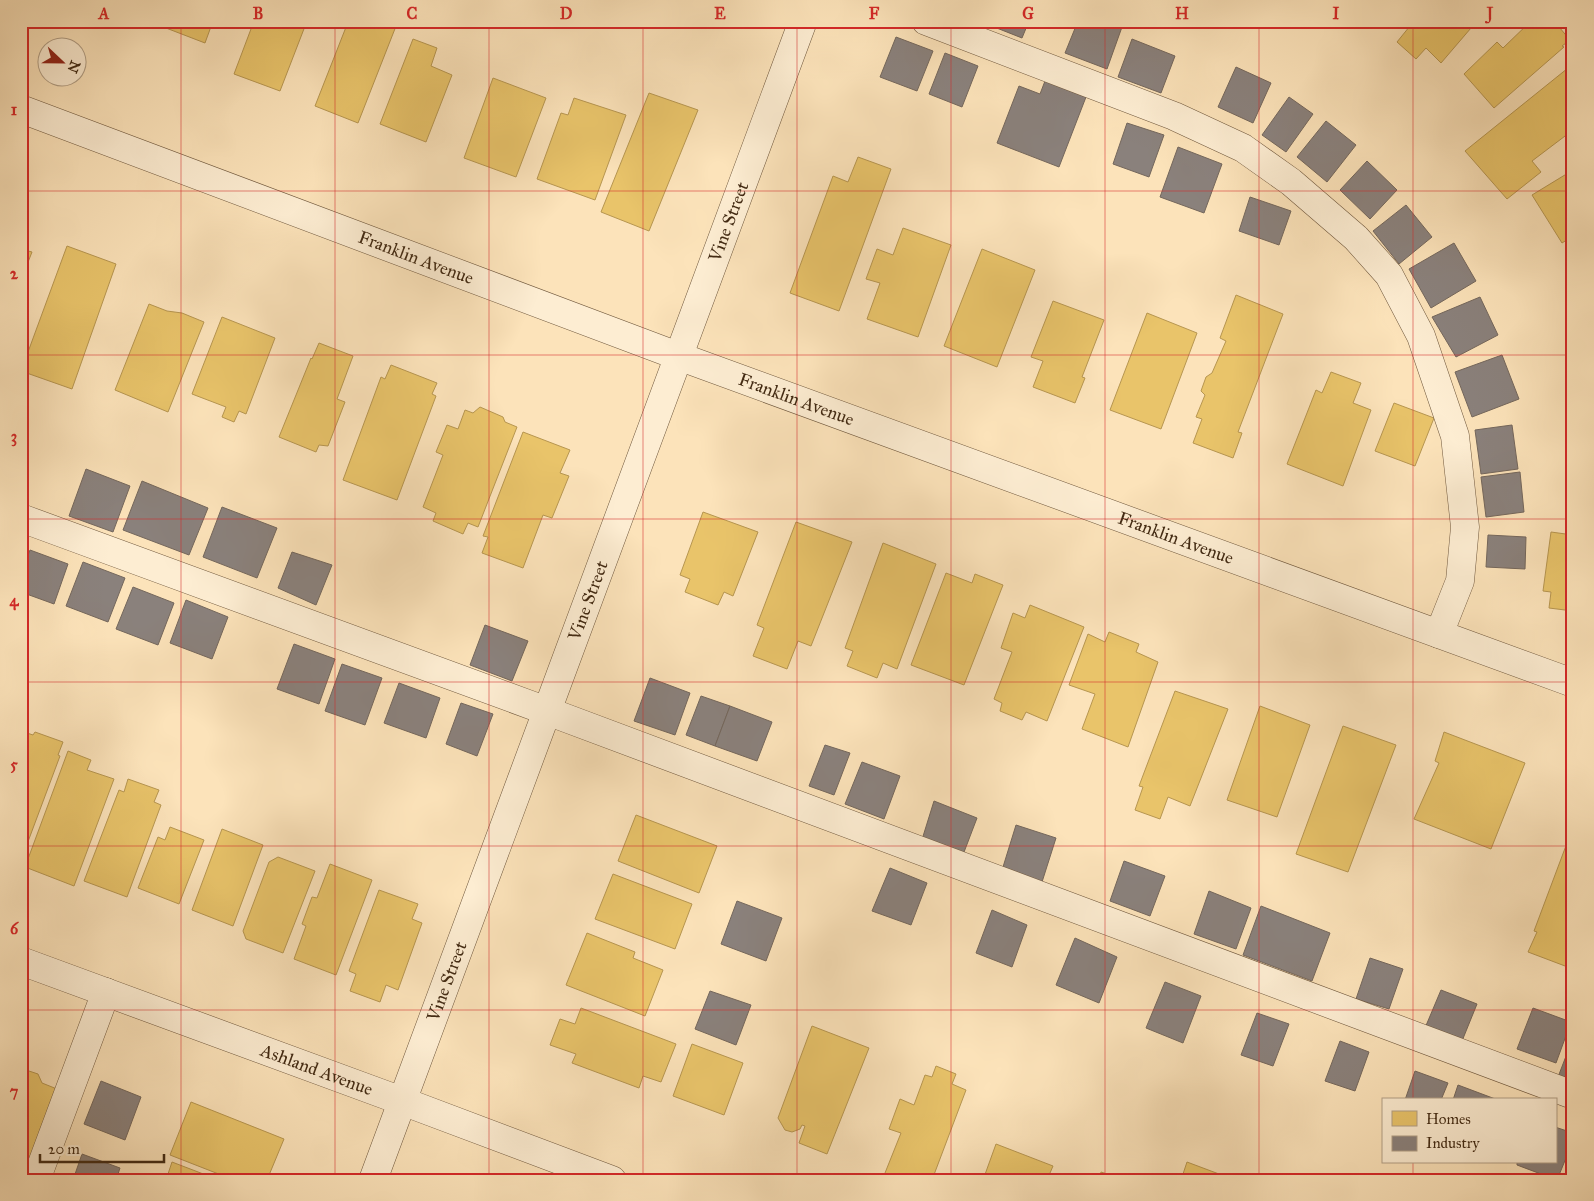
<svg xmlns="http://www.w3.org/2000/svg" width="1594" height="1201" font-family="'IM FELL Great Primer',serif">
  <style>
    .homes { fill: #e9c46a; stroke: #b79650 }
    .industry { fill: #8a817c; stroke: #74675c }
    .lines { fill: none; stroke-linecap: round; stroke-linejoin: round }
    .minor-casing { stroke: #70583d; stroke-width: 29 }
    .minor { stroke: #fdedd2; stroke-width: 28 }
    .grid { fill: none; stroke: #d62828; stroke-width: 1; stroke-opacity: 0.55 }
    .labels { text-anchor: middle; stroke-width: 5; stroke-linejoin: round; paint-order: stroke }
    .street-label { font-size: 18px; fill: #422a13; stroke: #fdedd2 }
    .neatline { fill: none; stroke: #d62828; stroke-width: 2 }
    .grid-label { font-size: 16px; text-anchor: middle; font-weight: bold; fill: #d62828 }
  </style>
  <rect width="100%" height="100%" fill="#fce3ba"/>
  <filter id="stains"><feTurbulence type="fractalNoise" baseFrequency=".004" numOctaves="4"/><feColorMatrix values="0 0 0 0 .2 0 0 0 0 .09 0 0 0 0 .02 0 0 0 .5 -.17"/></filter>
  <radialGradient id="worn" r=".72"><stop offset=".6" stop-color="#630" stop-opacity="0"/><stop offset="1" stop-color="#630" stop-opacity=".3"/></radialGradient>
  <g class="homes">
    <polygon points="154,21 213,21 205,43 153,23"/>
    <polygon points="254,21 307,21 280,91 234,74"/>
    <polygon points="357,21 398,21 358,123 315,106 348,22 356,25"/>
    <polygon points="1414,21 1477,21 1441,63 1426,48 1416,59 1397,42"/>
    <polygon points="1531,21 1554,21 1570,40 1562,46 1564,47 1494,108 1464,74 1497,42 1503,48"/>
    <polygon points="413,39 437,48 431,66 452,75 426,142 380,124"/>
    <polygon points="1573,64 1573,130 1532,161 1541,172 1507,199 1465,151"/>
    <polygon points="493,78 546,98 516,177 464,158"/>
    <polygon points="649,93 698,110 649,231 601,212"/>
    <polygon points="574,98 626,115 595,200 537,179 561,113 568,115"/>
    <polygon points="858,157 891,169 839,311 790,293 833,176 848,182"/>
    <polygon points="1573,170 1573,236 1562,243 1532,195"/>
    <polygon points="903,228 951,245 918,337 867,319 880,283 866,279 877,249 893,255"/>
    <polygon points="67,246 116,264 72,389 21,371"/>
    <polygon points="21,249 32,252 21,280"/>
    <polygon points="982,249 1035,270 997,367 944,346"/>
    <polygon points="1236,295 1283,314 1238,432 1242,433 1233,458 1193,443 1202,419 1196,417 1205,395 1201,391 1206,377 1212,373 1226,341 1220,338"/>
    <polygon points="1053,301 1104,320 1082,377 1085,378 1075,403 1033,387 1043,361 1031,357"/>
    <polygon points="149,304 167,311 182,313 204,322 168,412 115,390"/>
    <polygon points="1147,313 1197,333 1161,429 1110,410"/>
    <polygon points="222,317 275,338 246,414 239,411 234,422 222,417 226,407 192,394"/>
    <polygon points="319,343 353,356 337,399 345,402 328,446 319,445 316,452 279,437 311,358 312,359"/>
    <polygon points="391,365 437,383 432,394 436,396 397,500 343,480 381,377 385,379"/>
    <polygon points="1331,372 1361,383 1353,403 1371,410 1343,486 1287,464 1316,390 1322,393"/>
    <polygon points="1394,403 1434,418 1415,466 1375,451"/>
    <polygon points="480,407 503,417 505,422 517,427 478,527 468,523 463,534 433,521 436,513 423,507 443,455 436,452 447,425 458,429 465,410 473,413"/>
    <polygon points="523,432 570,450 560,473 569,476 552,518 543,515 523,568 482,553 488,537 483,536"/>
    <polygon points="703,512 758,532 733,596 724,592 718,605 685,592 690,579 680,575"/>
    <polygon points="796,522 852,542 811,646 798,641 787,669 753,656 764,628 757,625"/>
    <polygon points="1551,532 1573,535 1573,611 1549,608 1551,592 1543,591"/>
    <polygon points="883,543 936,564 897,669 883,663 877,678 847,666 853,651 845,648"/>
    <polygon points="946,573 972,583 975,574 1003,585 964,685 911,665"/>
    <polygon points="1030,605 1084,627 1047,721 1026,712 1022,720 1000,711 1002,703 994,699 1012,652 1001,648 1013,613 1025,618"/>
    <polygon points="1109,632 1139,644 1136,652 1158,662 1128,747 1082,729 1095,694 1069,685 1088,634 1105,642"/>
    <polygon points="1175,691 1228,709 1190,806 1168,797 1160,819 1135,810 1143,787 1139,786"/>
    <polygon points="1260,706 1310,725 1277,817 1227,800"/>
    <polygon points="1343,726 1396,745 1348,872 1296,854"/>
    <polygon points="21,731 33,735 35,732 63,742 58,755 60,756 23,855 21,855"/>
    <polygon points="1444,732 1525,763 1491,849 1414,819 1439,763 1435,761"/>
    <polygon points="68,751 91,760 87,770 114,779 74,886 25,867"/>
    <polygon points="128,779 159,790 154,802 161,805 127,897 84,881 119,790 124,792"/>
    <polygon points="636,815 717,846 699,893 618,861"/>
    <polygon points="170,827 204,840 179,904 138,888 158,837 165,840"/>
    <polygon points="1573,827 1573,969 1528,952 1537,932 1534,931"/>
    <polygon points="222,829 263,845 233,926 192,910"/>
    <polygon points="278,857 315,871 283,953 246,939 243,931 269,862"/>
    <polygon points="330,864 372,880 336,975 294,959 306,926 302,924 312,897 317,898"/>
    <polygon points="613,874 692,904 675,949 595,919"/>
    <polygon points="379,890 418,904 412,919 422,923 398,990 386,985 380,1002 350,991 356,974 349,971"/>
    <polygon points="587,933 635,952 633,958 663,970 645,1016 566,985"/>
    <polygon points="581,1008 676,1044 661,1082 643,1076 639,1088 572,1063 576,1054 550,1045 560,1019 575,1024"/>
    <polygon points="812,1026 869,1048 827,1154 799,1143 805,1126 802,1125 800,1129 792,1132 785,1130 778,1118"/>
    <polygon points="692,1044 743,1063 724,1115 673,1096"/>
    <polygon points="936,1066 956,1074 952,1084 966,1090 932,1180 887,1180 883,1178 901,1133 889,1129 900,1099 914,1105 925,1075 932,1077"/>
    <polygon points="23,1069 38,1074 42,1083 57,1089 23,1180 21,1180 21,1071"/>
    <polygon points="191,1102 284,1139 267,1180 234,1180 170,1155"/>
    <polygon points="996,1144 1053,1166 1047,1180 983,1180"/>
    <polygon points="172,1162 219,1180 166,1180"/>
    <polygon points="1187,1162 1235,1180 1181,1180"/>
    <polygon points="1101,1172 1125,1180 1099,1180"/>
  </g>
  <g class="industry">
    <polygon points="979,21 1029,21 1022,38"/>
    <polygon points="1078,21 1107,21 1122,27 1107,69 1065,53"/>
    <polygon points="896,37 933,51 917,91 880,77"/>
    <polygon points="1132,39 1175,56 1161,93 1118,77"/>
    <polygon points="945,53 978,66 962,107 929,94"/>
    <polygon points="1236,67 1271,83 1253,123 1218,107"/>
    <polygon points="1045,81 1086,97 1059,167 997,143 1019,86 1040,94"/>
    <polygon points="1289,97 1313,114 1286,152 1262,135"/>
    <polygon points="1326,121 1356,145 1327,182 1297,157"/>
    <polygon points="1127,123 1164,135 1149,177 1113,164"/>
    <polygon points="1178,147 1222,164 1204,213 1160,197"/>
    <polygon points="1367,161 1397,190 1370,219 1340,190"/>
    <polygon points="1250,197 1291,211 1279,245 1239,231"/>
    <polygon points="1406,205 1432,237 1399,264 1373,231"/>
    <polygon points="1454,243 1476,281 1431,308 1409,269"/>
    <polygon points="1480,297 1498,335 1456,357 1432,317"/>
    <polygon points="1502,355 1519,399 1472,417 1455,372"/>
    <polygon points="1512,425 1518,469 1481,474 1475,430"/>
    <polygon points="86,469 130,486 113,532 69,516"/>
    <polygon points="1520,472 1524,512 1486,517 1481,477"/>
    <polygon points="142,481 208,508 189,555 123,530"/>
    <polygon points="222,507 277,528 257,578 203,557"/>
    <polygon points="1488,535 1526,537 1525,569 1486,567"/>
    <polygon points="30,550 68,564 54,604 21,592 21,573"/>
    <polygon points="292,552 332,565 316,605 278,588"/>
    <polygon points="83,562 125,578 108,622 66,606"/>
    <polygon points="133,587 174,603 158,645 116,629"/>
    <polygon points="186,600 228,617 212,659 170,643"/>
    <polygon points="485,625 528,641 512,681 470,665"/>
    <polygon points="294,644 335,659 319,704 277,689"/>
    <polygon points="342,664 382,678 365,725 325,711"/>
    <polygon points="650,678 690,693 675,735 634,721"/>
    <polygon points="399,683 440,698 426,738 384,723"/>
    <polygon points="701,696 730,706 715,746 686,735"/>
    <polygon points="461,703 493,714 477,756 446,744"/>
    <polygon points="730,706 772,722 757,761 715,746"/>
    <polygon points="825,745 850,753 834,795 809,786"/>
    <polygon points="862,762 900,776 884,819 845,804"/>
    <polygon points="934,801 977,818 961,860 920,846"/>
    <polygon points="1016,825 1056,838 1042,882 1003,867"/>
    <polygon points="1124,861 1165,876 1150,916 1110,901"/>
    <polygon points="890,868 927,883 911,925 872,911"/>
    <polygon points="1209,891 1251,908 1236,949 1194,934"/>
    <polygon points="737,901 782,918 766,961 721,944"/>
    <polygon points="1261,906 1330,933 1312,981 1243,955"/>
    <polygon points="992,910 1027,925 1012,967 976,953"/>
    <polygon points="1075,938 1117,957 1099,1003 1056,985"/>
    <polygon points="1370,958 1403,969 1389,1009 1356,999"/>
    <polygon points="1165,982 1201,996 1183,1043 1146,1028"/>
    <polygon points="1441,990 1477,1004 1462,1041 1425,1028"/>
    <polygon points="710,991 751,1005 736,1045 695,1029"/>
    <polygon points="1533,1008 1571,1022 1556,1063 1517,1049"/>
    <polygon points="1257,1013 1289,1024 1273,1066 1241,1055"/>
    <polygon points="1573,1038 1573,1082 1558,1077"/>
    <polygon points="1340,1041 1369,1052 1355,1091 1325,1081"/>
    <polygon points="1415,1071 1448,1083 1441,1100 1405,1100"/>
    <polygon points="101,1081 141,1097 125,1140 84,1124"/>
    <polygon points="1458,1085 1498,1100 1453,1100"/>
    <polygon points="1555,1127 1573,1133 1573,1141 1557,1180 1517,1165 1517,1162 1555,1162"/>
    <polygon points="82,1154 120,1168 116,1180 73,1180"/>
  </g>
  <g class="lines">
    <g class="minor-casing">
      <g id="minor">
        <polyline points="926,21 1174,116 1243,148 1291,182 1356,238 1389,275 1421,336 1455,436 1465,527 1460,581 1439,634"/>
        <path id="s1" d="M21,109l657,247 895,327"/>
        <polyline points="21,518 547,711 1573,1095"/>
        <path id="s2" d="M21,961l381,140 210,79"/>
        <polyline points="36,1180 106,992"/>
        <path id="s3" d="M373,1180l430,-1159"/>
      </g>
    </g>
    <use href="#minor" class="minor"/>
  </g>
  <path class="grid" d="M181,21v1159M335,21v1159M489,21v1159M643,21v1159M797,21v1159M951,21v1159M1105,21v1159M1259,21v1159M1413,21v1079M21,191h1552M21,355h1552M21,519h1552M21,682h1552M21,846h1552M21,1010h1552M1413,1162v18"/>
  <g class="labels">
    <g class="street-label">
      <text dy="6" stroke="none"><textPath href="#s3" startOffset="1022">Vine Street</textPath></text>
      <text dy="6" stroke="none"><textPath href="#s1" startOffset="422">Franklin Avenue</textPath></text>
      <text dy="6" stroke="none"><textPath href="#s1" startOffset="828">Franklin Avenue</textPath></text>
      <text dy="6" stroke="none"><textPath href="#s1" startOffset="1232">Franklin Avenue</textPath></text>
      <text dy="6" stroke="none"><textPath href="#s3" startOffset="618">Vine Street</textPath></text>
      <text dy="6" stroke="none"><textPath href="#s3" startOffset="212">Vine Street</textPath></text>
      <text dy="6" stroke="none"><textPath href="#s2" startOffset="315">Ashland Avenue</textPath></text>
    </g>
  </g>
  <rect width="1594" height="1201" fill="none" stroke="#fce3ba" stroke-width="55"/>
  <rect x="1382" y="1098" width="175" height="65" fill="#fdedd2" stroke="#b29f86"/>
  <rect x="1392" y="1111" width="25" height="15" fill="#e9c46a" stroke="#b29f86"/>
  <text x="1426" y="1124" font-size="15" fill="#422a13">Homes</text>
  <rect x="1392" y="1136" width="25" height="15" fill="#8a817c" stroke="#b29f86"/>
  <text x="1426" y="1148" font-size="15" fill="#422a13">Industry</text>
  <g transform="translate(62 62) rotate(112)"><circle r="24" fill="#fdedd2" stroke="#b29f86"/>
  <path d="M0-4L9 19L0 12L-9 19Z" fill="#8f2418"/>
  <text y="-8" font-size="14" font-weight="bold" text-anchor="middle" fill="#422a13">N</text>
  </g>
  <path d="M40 1154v8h124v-8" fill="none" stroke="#422a13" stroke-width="2.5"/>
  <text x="48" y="1154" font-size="15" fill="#422a13" stroke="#fdedd2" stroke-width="4" paint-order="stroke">20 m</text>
  <rect x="28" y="28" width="1538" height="1146" class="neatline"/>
  <g class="grid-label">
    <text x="104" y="19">A</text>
    <text x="258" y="19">B</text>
    <text x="412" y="19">C</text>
    <text x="566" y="19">D</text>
    <text x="720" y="19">E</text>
    <text x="874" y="19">F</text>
    <text x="1028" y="19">G</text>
    <text x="1182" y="19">H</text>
    <text x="1336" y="19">I</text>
    <text x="1490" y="19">J</text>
    <text x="14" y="115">1</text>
    <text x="14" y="279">2</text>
    <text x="14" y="442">3</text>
    <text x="14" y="606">4</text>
    <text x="14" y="770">5</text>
    <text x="14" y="934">6</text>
    <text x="14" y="1097">7</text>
  </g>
  <rect width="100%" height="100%" filter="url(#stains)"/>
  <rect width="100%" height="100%" fill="url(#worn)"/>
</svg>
